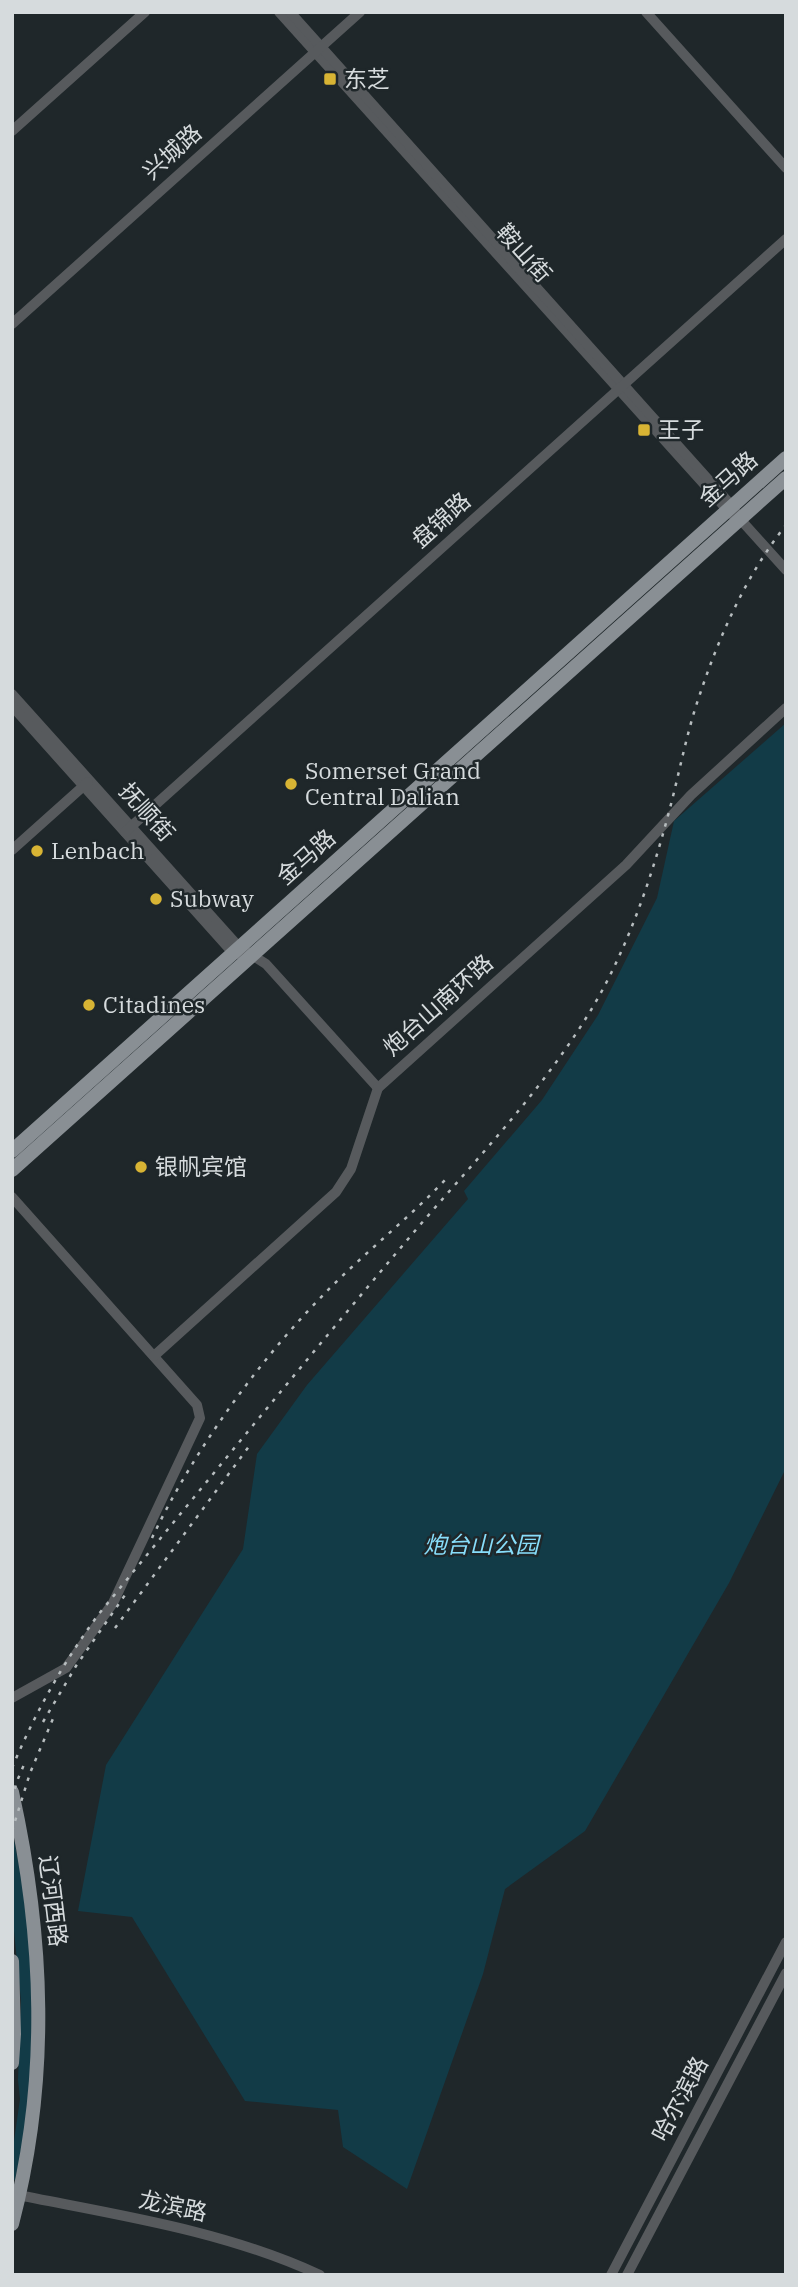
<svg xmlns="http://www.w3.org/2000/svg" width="798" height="2287" font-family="'IBM Plex Serif','Noto Sans SC',serif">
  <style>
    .green { fill: #123b47 }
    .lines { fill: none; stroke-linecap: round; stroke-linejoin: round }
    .minor { stroke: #575a5d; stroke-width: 10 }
    .major { stroke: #898f94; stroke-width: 14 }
    .rail { stroke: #b7bdbf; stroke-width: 2.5; stroke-dasharray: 3.5 7; stroke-linecap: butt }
    .poi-dot { fill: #d8b434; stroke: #1f272a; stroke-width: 2.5 }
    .labels { text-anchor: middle; stroke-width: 5; stroke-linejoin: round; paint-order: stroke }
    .poi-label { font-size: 23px; fill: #d6dbdd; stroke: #1f272a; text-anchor: start }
    .street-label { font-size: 23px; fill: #d6dbdd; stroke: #1f272a }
    .park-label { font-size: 23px; font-style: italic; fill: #87ddfa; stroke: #1f272a }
  </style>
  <rect width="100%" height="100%" fill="#1f272a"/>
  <g class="green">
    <polygon points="786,723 786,1468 729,1583 585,1831 505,1889 483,1974 407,2189 343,2147 338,2110 245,2101 132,1917 78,1911 106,1765 243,1549 257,1454 307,1385 468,1199 464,1191 542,1100 598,1015 657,898 674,821"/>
    <polygon points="12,1830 29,1915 34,2025 26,2128 15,2180 12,2179 12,2155 20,2099 18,2080 21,2001 12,1911"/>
  </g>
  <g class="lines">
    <g class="minor">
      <polyline points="279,12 731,514"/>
      <polyline points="290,12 732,506 740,519 786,570"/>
      <polyline points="646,12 786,168"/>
      <polyline points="12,131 145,12"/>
      <polyline points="12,324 360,12"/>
      <polyline points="12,694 239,947 266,964 378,1088"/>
      <polyline points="12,706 233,953 239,954"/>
      <polyline points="125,832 786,239"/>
      <polyline points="12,850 88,782"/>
      <polyline points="12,1197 197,1405 200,1418 113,1603 66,1668 12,1698"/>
      <polyline points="154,1356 336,1192 351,1169 378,1088 626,865 691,795 786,708"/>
      <path d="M13,2194c104,21 210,36 307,81"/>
      <polyline points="611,2275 786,1942"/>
      <polyline points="627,2275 786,1973"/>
    </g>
    <g class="major">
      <polyline points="12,1151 786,458"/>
      <polyline points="12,1170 786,478"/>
      <path d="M12,1792c32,145 38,287 0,432"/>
      <polyline points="12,1961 14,2034 12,2063"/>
    </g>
    <g class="rail">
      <path d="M152,1538c41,-87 110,-182 178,-250 38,-38 80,-71 117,-110"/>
      <polyline points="115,1628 250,1445"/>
      <polyline points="43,1722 76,1666 125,1595"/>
      <path d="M12,1768c23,-55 51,-105 86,-153 101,-124 202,-248 305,-370 67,-80 143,-156 195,-247 33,-59 55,-125 72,-190 10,-38 17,-77 30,-114 20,-60 47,-120 86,-169"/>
      <polyline points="12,1799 17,1781 26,1760"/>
      <polyline points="12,1831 30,1773 55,1714"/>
    </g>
  </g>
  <g class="poi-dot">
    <rect x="323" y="72" width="14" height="14" rx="3.5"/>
    <rect x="637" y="423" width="14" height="14" rx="3.5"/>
    <circle cx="291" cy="784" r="7"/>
    <circle cx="37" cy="851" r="7"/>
    <circle cx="156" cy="899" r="7"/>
    <circle cx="89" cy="1005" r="7"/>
    <circle cx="141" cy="1167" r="7"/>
  </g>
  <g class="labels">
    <g class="poi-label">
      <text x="344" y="87">东芝</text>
      <text x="658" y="438">王子</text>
      <text x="305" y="779">Somerset Grand<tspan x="305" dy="26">Central Dalian</tspan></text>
      <text x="51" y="859">Lenbach</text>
      <text x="170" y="907">Subway</text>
      <text x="103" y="1013">Citadines</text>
      <text x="155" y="1175">银帆宾馆</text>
    </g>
    <g class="street-label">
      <text transform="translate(172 152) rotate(-42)" y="8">兴城路</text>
      <text transform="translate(524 253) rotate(48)" y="8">鞍山街</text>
      <text transform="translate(728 479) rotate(-42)" y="8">金马路</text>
      <text transform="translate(441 520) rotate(-42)" y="8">盘锦路</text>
      <text transform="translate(147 812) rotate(48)" y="8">抚顺街</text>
      <text transform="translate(306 857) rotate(-42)" y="8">金马路</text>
      <text transform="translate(438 1005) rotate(-42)" y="8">炮台山南环路</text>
      <text transform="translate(53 1901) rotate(83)" y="8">辽河西路</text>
      <text transform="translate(680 2099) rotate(-62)" y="8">哈尔滨路</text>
      <text transform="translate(173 2206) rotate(12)" y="8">龙滨路</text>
    </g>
    <g class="park-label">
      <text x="481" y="1553">炮台山公园</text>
    </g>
  </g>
  <rect width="798" height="2287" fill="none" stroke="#d6dbdd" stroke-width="28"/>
</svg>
